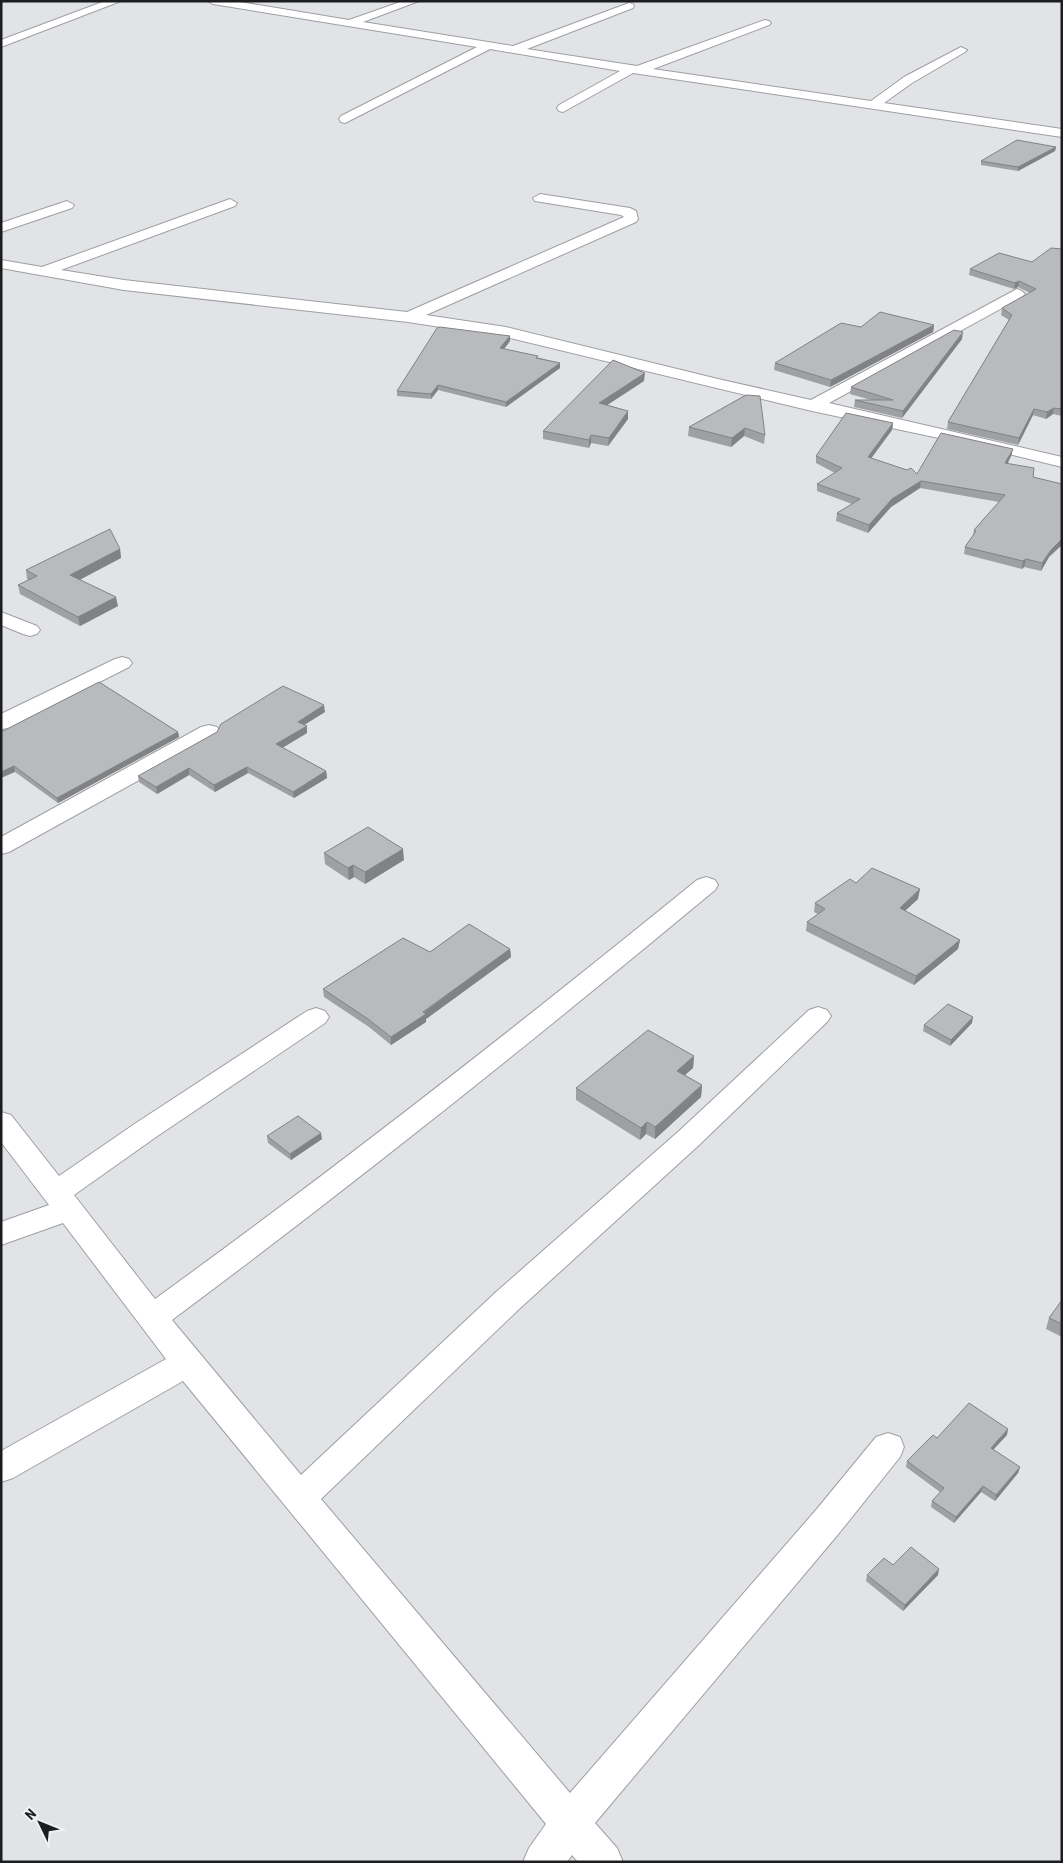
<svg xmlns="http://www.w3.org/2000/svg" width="1063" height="1863" font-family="'Roboto Condensed',sans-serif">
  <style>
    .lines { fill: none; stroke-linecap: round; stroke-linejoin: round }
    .street-casing { stroke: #9d9fa2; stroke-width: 2 }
    .street { fill: #fff; fill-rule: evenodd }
    .wall { fill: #9ea0a3 }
    .shaded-wall { fill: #818284 }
    .building { fill: #b8babd; stroke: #818284 }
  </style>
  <rect width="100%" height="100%" fill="#e1e3e7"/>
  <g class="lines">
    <g class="street-casing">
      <g id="street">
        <polygon points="105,1 121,1 1,47 1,40"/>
        <polygon points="208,1 234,1 349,20 403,1 419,1 363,22 513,46 629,3 633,4 634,6 633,8 527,49 637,66 765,20 769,21 771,23 769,25 653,69 871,101 904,77 961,47 967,50 965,52 912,83 884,103 1062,129 1062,137 633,73 563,112 559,111 557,108 559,105 620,71 490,49 345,123 341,122 339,119 341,116 477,47 213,4"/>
        <polygon points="540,194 630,208 636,211 638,219 636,222 426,315 506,327 718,379 811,400 1017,289 1022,291 1025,294 1022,297 829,403 1062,457 1062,467 981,447 812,411 506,337 408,322 124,290 1,268 1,260 42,267 230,199 237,203 235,206 61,270 124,280 407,312 624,217 621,215 535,201 533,198"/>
        <polygon points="67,201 74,205 72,208 1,232 1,223"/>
        <polygon points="1,612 37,626 40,630 37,634 30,636 23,634 1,625"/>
        <polygon points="122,657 129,659 132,663 129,667 9,728 1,729 1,714 115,659"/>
        <polygon points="209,725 217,727 220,732 217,737 9,852 1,854 1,837 201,727"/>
        <path d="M706,877l9,3 3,5 -3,5c-178,148 -358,292 -543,430l129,155 194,-182 184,-162 130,-121 9,-3 9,3 4,6 -4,6 -128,123 -182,166 -196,188 249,294 246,-283 60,-73 12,-4 12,4 4,10 -4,10 -60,75 -245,291 22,25 6,14h-45l-6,-7 -5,7h-44l6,-14 17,-24 -363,-443 -170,97 -12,4v-31l165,-92 -103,-136 -62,22v-23l48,-17 -48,-63v-30l10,3 48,61 77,-53 171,-112 9,-3 9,3 4,6 -4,6 -169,114 -82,58 81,104c185,-134 365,-275 542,-419z"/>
      </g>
    </g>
    <use href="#street" class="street"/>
  </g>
  <g class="wall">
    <polygon points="1056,147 1055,151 1018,171 981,165 981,161"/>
    <polygon points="1062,249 1062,416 1053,414 1046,419 1033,415 1018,445 947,429 948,422 1009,320 1001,315 1002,308 1030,293 1018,287 1014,289 969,275 970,269 1032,262"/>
    <polygon points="934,325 933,332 830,387 774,370 775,363 861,327"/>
    <polygon points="510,336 510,341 504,349 560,363 560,368 506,407 438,390 431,399 397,396 397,391"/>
    <polygon points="962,339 902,418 854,407 855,400 871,400 850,394 851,387"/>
    <polygon points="644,381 607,405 628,411 628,419 608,446 591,443 589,448 543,439 543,431"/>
    <polygon points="746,395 765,435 764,444 744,436 731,447 688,436 689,427"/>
    <polygon points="893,423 892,430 871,458 917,474 1013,449 1011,456 1008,463 1033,477 1049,557 1041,571 1024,567 1022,569 964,554 965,547 973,536 974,530 999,502 920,488 891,507 868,533 836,521 837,513 852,504 817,491 817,484 835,473 816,463 816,456"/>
    <polygon points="120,549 121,558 80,579 118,606 80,626 20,594 18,585 28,580 27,579 26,570"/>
    <polygon points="325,712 304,725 307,733 282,748 326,771 327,778 294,798 248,773 215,792 189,775 157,794 139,782 138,776"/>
    <polygon points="1,732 178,732 179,737 58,803 15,772"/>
    <polygon points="324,853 404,860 365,884 354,877 349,880 325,864"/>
    <polygon points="856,883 918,899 905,911 960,940 958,949 914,985 806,931 807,922 818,914 814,912 815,903"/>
    <polygon points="510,949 511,957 426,1019 426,1022 391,1045 369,1027 324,997 323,989 430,952"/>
    <polygon points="972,1023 950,1046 923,1031 924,1025"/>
    <polygon points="694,1056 693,1068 685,1075 702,1085 701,1097 655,1139 646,1134 640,1140 576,1100 576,1088"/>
    <polygon points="267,1136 322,1139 291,1160 268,1143"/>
    <polygon points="1062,1300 1062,1337 1046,1329 1049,1318"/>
    <polygon points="1007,1435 993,1450 1020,1467 1018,1473 995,1501 981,1492 954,1523 931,1507 932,1501 940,1492 906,1467 907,1461"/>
    <polygon points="893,1565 938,1575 903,1611 866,1581 867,1575"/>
  </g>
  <g class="shaded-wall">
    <polygon points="1056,147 1055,151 1018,171 1018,167"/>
    <polygon points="1019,281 1018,287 1014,289 1015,283"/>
    <polygon points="934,325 933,332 830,387 831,380"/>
    <polygon points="963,332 962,339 902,418 903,411"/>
    <polygon points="510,336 510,341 501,353 500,348"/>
    <polygon points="560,363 560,368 506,407 506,402"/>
    <polygon points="645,373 644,381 598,411 599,403"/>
    <polygon points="438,385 438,390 431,399 431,394"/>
    <polygon points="1054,408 1053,414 1046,419 1047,412"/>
    <polygon points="1034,409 1033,415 1018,445 1019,438"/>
    <polygon points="628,411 628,419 608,446 609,438"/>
    <polygon points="893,423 892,430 867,464 868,457"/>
    <polygon points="745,428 744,436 731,447 732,438"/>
    <polygon points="591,435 591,443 589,448 589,440"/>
    <polygon points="1013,449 1011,456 1004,470 1005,463"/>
    <polygon points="921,481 920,488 891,507 868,533 869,525 892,499"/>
    <polygon points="1062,539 1062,545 1049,557 1041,571 1042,563 1051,550"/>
    <polygon points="120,549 121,558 72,584 70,575"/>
    <polygon points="1026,559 1024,567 1022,569 1023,561"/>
    <polygon points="116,597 118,606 80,626 78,617"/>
    <polygon points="324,705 325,712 299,728 298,722"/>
    <polygon points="307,726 307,733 277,751 276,744"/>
    <polygon points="178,732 179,737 58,803 57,798"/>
    <polygon points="14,766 15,772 1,778 1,772"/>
    <polygon points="247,767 248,773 215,792 214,785"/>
    <polygon points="189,768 189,775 157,794 156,787"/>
    <polygon points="326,771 327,778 294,798 293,792"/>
    <polygon points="403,849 404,860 365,884 365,872"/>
    <polygon points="353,865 354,877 349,880 348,868"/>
    <polygon points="920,889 918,899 898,917 900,908"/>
    <polygon points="960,940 958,949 914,985 916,976"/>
    <polygon points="510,949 511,957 426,1019 426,1022 391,1045 391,1037 483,968"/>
    <polygon points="973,1017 972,1023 950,1046 951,1040"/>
    <polygon points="694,1056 693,1068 676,1083 677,1071"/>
    <polygon points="702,1085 701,1097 655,1139 655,1127"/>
    <polygon points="647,1122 646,1134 640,1140 641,1128"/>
    <polygon points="321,1133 322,1139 291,1160 290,1154"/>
    <polygon points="1008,1429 1007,1435 989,1454 991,1448"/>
    <polygon points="1020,1467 1018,1473 995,1501 996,1495"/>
    <polygon points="983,1486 981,1492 954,1523 956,1517"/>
    <polygon points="939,1569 938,1575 903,1611 905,1605"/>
  </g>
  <g class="building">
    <polygon points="1017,140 1056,147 1018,167 981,161"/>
    <polygon points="1051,248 1062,249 1062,409 1054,408 1047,412 1034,409 1019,438 948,422 1012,315 1002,308 1036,289 1019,281 1015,283 970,269 999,253 1032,262"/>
    <polygon points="880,312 934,325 831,380 775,363 841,323 861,327"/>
    <polygon points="440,327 510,336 500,348 538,356 536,358 560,363 506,402 438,385 431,394 397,391 437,328"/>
    <polygon points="954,330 963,332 903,411 855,400 893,400 851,387"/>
    <polygon points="613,360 645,373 599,403 628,411 609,438 591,435 589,440 543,431"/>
    <polygon points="746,395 760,396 765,435 745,428 732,438 689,427"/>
    <polygon points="846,413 893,423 868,457 907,470 911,468 917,474 941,433 1013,449 1005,463 1034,468 1033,477 1062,484 1062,539 1051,550 1042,563 1026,559 1023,561 965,547 976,531 974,530 1005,495 921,481 892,499 869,525 837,513 860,499 817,484 842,468 816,456"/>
    <polygon points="110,529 120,549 70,575 116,597 78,617 18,585 37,576 26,570"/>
    <polygon points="99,682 178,732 57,798 14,766 1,772 1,732"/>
    <polygon points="283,686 324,705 298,722 307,726 276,744 326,771 293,792 247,767 214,785 189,768 156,787 138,776 217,732 221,724"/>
    <polygon points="368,827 403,849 365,872 353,865 348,868 324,853"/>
    <polygon points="872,868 920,889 900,908 960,940 916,976 807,922 825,909 815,903 850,879 856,883"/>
    <polygon points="469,924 510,949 423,1012 426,1014 391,1037 368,1019 323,989 403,938 430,952"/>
    <polygon points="948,1004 973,1017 951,1040 924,1025"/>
    <polygon points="648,1030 694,1056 677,1071 702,1085 655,1127 647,1122 641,1128 576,1088"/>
    <polygon points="298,1116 321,1133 290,1154 267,1136"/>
    <polygon points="1062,1300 1062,1324 1049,1318"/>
    <polygon points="969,1403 1008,1429 991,1448 1020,1467 996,1495 983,1486 956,1517 932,1501 944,1488 907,1461 933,1435 937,1438"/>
    <polygon points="911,1547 939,1569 905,1605 867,1575 884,1558 893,1565"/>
  </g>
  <rect width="1063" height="1863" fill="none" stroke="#1c1d1e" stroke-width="5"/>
  <g transform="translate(40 1823) rotate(313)" stroke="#eef0f4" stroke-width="4" paint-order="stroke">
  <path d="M0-4L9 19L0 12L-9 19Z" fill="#1c1d1e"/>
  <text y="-8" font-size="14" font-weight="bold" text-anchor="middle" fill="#1c1d1e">N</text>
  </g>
</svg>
